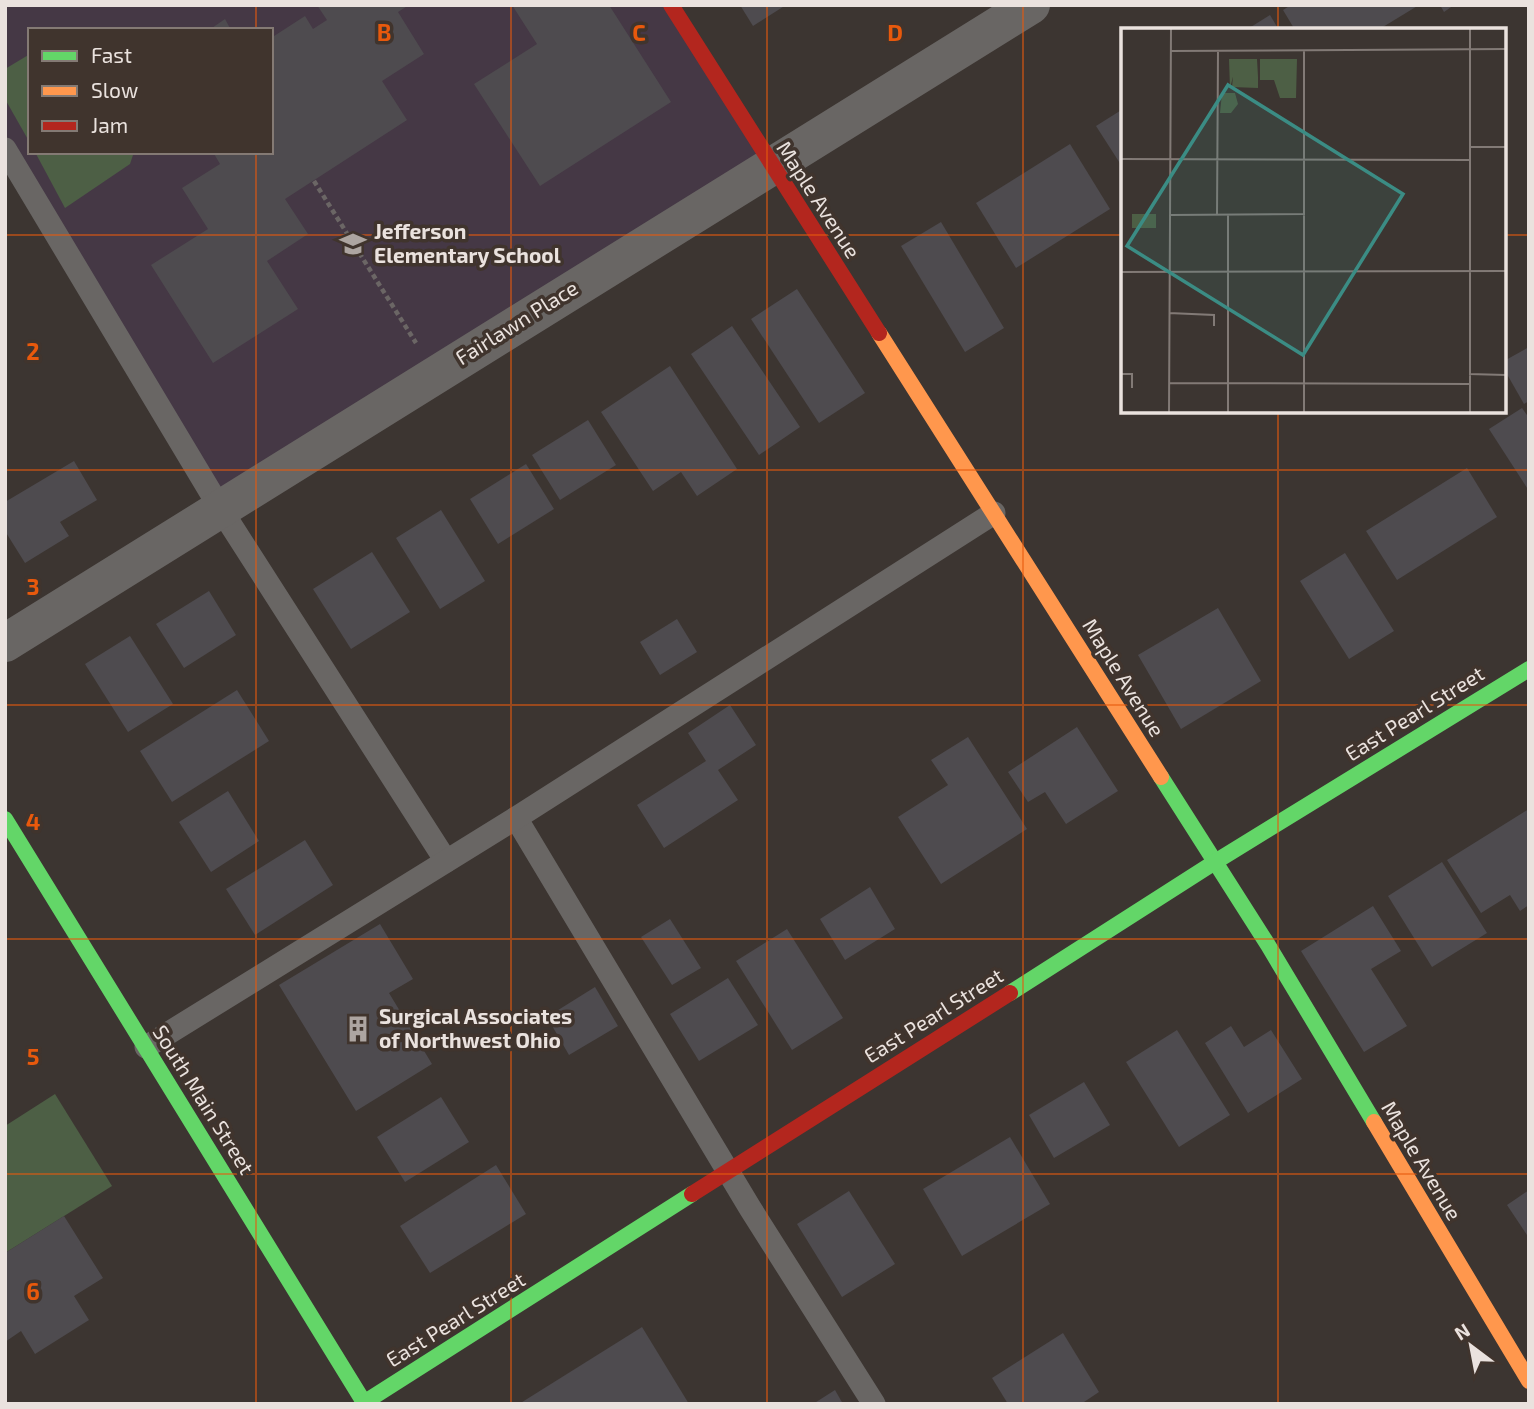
<svg xmlns="http://www.w3.org/2000/svg" width="1534" height="1409" font-family="'Exo 2',sans-serif">
  <style>
    .education { fill: #453845; fill-rule: evenodd }
    .park { fill: #4d5f45 }
    .building { fill: #4e4b4f }
    .lines { fill: none; stroke-linecap: round; stroke-linejoin: round }
    .path { stroke: #6b6665; stroke-width: 4.5; stroke-dasharray: 5 3.5; stroke-linecap: butt }
    .lane { stroke: #696664; stroke-width: 23 }
    .street { stroke: #696664; stroke-width: 38 }
    .fast { stroke: #63d668; stroke-width: 16 }
    .slow { stroke: #ff974d; stroke-width: 16 }
    .jam { stroke: #b3261e; stroke-width: 16 }
    .grid { fill: none; stroke: #e8590c; stroke-width: 2; stroke-opacity: 0.55 }
    .labels { text-anchor: middle; stroke-width: 7; stroke-linejoin: round; paint-order: stroke }
    .street-label { font-size: 21px; fill: #eae2de; stroke: #40342d }
    .poi-label { font-size: 21px; font-weight: bold; fill: #eae2de; stroke: #40342d; text-anchor: start }
    .inset-road { fill: none; stroke: #827a76; stroke-width: 2 }
    .view { fill: #3b8c84; fill-opacity: 0.15; stroke: #3b8c84; stroke-width: 3.5 }
    .inset-edge { fill: none; stroke: #eae2de; stroke-width: 3.5 }
    .grid-label { font-size: 23px; text-anchor: middle; font-weight: bold; fill: #e8590c; stroke: #40342d; stroke-width: 7; stroke-linejoin: round; paint-order: stroke }
  </style>
  <rect width="100%" height="100%" fill="#3c3531"/>
  <path class="education" d="M5,5h666l100,161 -551,342 -215,-359zM30,30h241v122h-241z"/>
  <g class="park">
    <polygon points="30,54 30,143 5,99 5,69"/>
    <polygon points="35,152 134,152 130,164 65,208"/>
    <polygon points="55,1094 112,1186 5,1253 5,1126"/>
  </g>
  <g class="building">
    <polygon points="317,5 409,5 398,12 424,54 382,81 407,120 285,199 308,234 267,261 298,309 213,363 151,265 208,229 182,188 220,164 213,152 271,152 271,38 305,16 313,29 327,20"/>
    <polygon points="512,5 609,5 671,102 540,186 474,84 537,44"/>
    <polygon points="740,5 786,5 753,26"/>
    <polygon points="1291,5 1419,5 1378,30 1295,30 1283,10"/>
    <polygon points="1440,5 1454,5 1444,12"/>
    <polygon points="1270,15 1279,30 1246,30"/>
    <polygon points="225,19 231,30 209,30"/>
    <polygon points="1123,109 1123,168 1096,126"/>
    <polygon points="1070,144 1110,209 1016,268 976,203"/>
    <polygon points="941,222 1004,328 965,352 901,246"/>
    <polygon points="797,289 865,393 819,423 751,319"/>
    <polygon points="732,326 800,427 759,455 691,354"/>
    <polygon points="1529,347 1529,401 1524,404 1504,369 1504,361"/>
    <polygon points="670,366 737,469 697,496 681,472 653,491 601,412"/>
    <polygon points="1522,408 1529,418 1529,491 1489,429"/>
    <polygon points="588,420 616,465 560,500 532,455"/>
    <polygon points="74,461 97,500 60,522 69,536 25,563 5,531 5,502"/>
    <polygon points="526,464 554,509 498,544 470,499"/>
    <polygon points="1467,468 1497,517 1397,580 1366,531"/>
    <polygon points="441,510 485,581 440,609 396,538"/>
    <polygon points="372,552 410,612 351,649 313,589"/>
    <polygon points="1345,553 1394,631 1349,659 1300,581"/>
    <polygon points="209,591 236,635 184,668 156,624"/>
    <polygon points="1218,608 1261,681 1181,729 1138,655"/>
    <polygon points="677,619 697,652 660,675 640,642"/>
    <polygon points="130,636 173,704 128,732 85,664"/>
    <polygon points="237,690 269,741 172,802 140,751"/>
    <polygon points="730,705 756,745 718,770 738,800 664,848 637,805 706,761 688,733"/>
    <polygon points="1077,727 1118,791 1066,824 1045,792 1028,802 1008,772"/>
    <polygon points="968,737 1027,829 941,884 898,817 948,785 931,760"/>
    <polygon points="228,791 259,841 211,872 179,822"/>
    <polygon points="1529,809 1529,905 1520,911 1510,895 1481,913 1447,860"/>
    <polygon points="305,840 333,885 255,935 226,889"/>
    <polygon points="1442,862 1487,933 1432,967 1388,896"/>
    <polygon points="870,887 895,929 845,960 820,919"/>
    <polygon points="1373,906 1401,951 1371,969 1407,1026 1364,1052 1301,951"/>
    <polygon points="670,919 701,968 672,985 641,937"/>
    <polygon points="380,924 413,979 389,993 432,1064 356,1111 279,985"/>
    <polygon points="787,929 843,1018 792,1050 736,961"/>
    <polygon points="728,978 758,1025 699,1061 670,1014"/>
    <polygon points="595,987 618,1026 569,1055 547,1017"/>
    <polygon points="1231,1026 1244,1047 1271,1030 1302,1079 1248,1113 1205,1043"/>
    <polygon points="1177,1030 1230,1115 1179,1147 1126,1062"/>
    <polygon points="1084,1082 1110,1125 1054,1158 1029,1115"/>
    <polygon points="441,1097 469,1142 405,1182 377,1137"/>
    <polygon points="1010,1137 1050,1204 962,1256 923,1189"/>
    <polygon points="496,1165 526,1214 430,1273 400,1226"/>
    <polygon points="1529,1190 1529,1238 1507,1205"/>
    <polygon points="849,1191 895,1264 842,1297 797,1224"/>
    <polygon points="64,1216 103,1278 74,1296 89,1320 35,1354 21,1331 5,1342 5,1253"/>
    <polygon points="642,1327 689,1404 519,1404"/>
    <polygon points="1063,1333 1099,1392 1081,1404 1008,1404 992,1378"/>
    <polygon points="835,1390 843,1404 813,1404"/>
  </g>
  <g class="lines">
    <polyline class="path" points="314,181 416,343"/>
    <g class="lane">
      <polyline points="5,149 220,508 446,861"/>
      <polyline points="516,818 750,1208 874,1404"/>
      <polyline points="146,1047 516,818 994,513"/>
    </g>
    <polyline class="street" points="5,643 1031,5"/>
    <g class="fast">
      <polyline points="1161,777 1268,945 1374,1122"/>
      <polyline points="5,819 365,1404"/>
      <polyline points="1010,993 1215,862 1529,669"/>
      <polyline points="362,1404 692,1194"/>
    </g>
    <g class="slow">
      <polyline points="879,333 1161,777"/>
      <polyline points="1374,1122 1529,1381"/>
    </g>
    <g class="jam">
      <polyline points="671,5 879,333"/>
      <polyline points="692,1194 1010,993"/>
    </g>
  </g>
  <path class="grid" d="M256,5v25M511,5v1399M767,5v1399M1023,5v1399M1278,5v25M256,152v1252M5,235h1118M1504,235h25M1278,411v993M5,470h1524M5,705h1524M5,939h1524M5,1174h1524"/>
  <defs>
    <g id="school-bare" transform="scale(2.1)"><path d="M0-5L7-2L0 1L-7-2ZM-4 1L0 2.5L4 1V4Q0 6-4 4Z" fill="#ada5a1" stroke="#40342d" stroke-width="2.5" paint-order="stroke"/></g>
    <g id="building-bare" transform="scale(2.1)"><path d="M-4-6H4V6H1V3H-1V6H-4ZM-2.5-4.3h1.7v1.8h-1.7ZM.8-4.3h1.7v1.8H.8ZM-2.5-1h1.7V.8h-1.7ZM.8-1h1.7V.8H.8Z" fill="#ada5a1" stroke="#40342d" stroke-width="2.5" paint-order="stroke"/></g>
  </defs>
  <g fill-rule="evenodd">
    <use href="#school-bare" x="353" y="244"/>
    <use href="#building-bare" x="358" y="1029"/>
  </g>
  <g class="labels">
    <g class="street-label">
      <text transform="translate(818 200) rotate(57)" y="7">Maple Avenue</text>
      <text transform="translate(517 323) rotate(-32)" y="7">Fairlawn Place</text>
      <text transform="translate(1123 678) rotate(58)" y="7">Maple Avenue</text>
      <text transform="translate(1415 714) rotate(-32)" y="7">East Pearl Street</text>
      <text transform="translate(934 1016) rotate(-32)" y="7">East Pearl Street</text>
      <text transform="translate(203 1100) rotate(58)" y="7">South Main Street</text>
      <text transform="translate(1421 1161) rotate(59)" y="7">Maple Avenue</text>
      <text transform="translate(456 1320) rotate(-32)" y="7">East Pearl Street</text>
    </g>
    <g class="poi-label">
      <text x="374" y="239">Jefferson<tspan x="374" dy="24">Elementary School</tspan></text>
      <text x="379" y="1024">Surgical Associates<tspan x="379" dy="24">of Northwest Ohio</tspan></text>
    </g>
  </g>
  <g transform="translate(1121 28)">
    <rect width="385" height="385" fill="#3c3531"/>
    <path d="M108,31h28l1,18h-25l-3,11zM139,31h37l-1,39h-16l-6,-18h-14z" fill="#4d5f45"/>
    <path d="M112,49h25v11l-26,-1zM101,65h13l3,11 -7,9h-11zM11,186h24v14h-24z" fill="#4d5f45"/>
    <path class="inset-road" d="M50,23l335,-2M350,119h35M0,131l349,1M49,187l135,-1M96,187l1,-164M0,244l385,-1M48,285l45,2v11M0,346h11v14M348,346l37,1M48,355l300,1M48,385l2,-385M107,385v-198M183,385v-362M349,385v-385"/>
    <path class="view" d="M107,57l175,109 -100,161 -176,-109z"/>
    <rect width="385" height="385" class="inset-edge"/>
  </g>
  <g class="grid-label">
    <text x="384" y="41">B</text>
    <text x="639" y="41">C</text>
    <text x="895" y="41">D</text>
    <text x="33" y="360">2</text>
    <text x="33" y="595">3</text>
    <text x="33" y="830">4</text>
    <text x="33" y="1065">5</text>
    <text x="33" y="1300">6</text>
  </g>
  <rect width="1534" height="1409" fill="none" stroke="#eae2de" stroke-width="14"/>
  <rect x="28" y="28" width="245" height="126" fill="#40342d" stroke="#847a74" stroke-width="2"/>
  <rect x="42" y="51" width="35" height="10" fill="#63d668" stroke="#847a74" stroke-width="2"/>
  <text x="91" y="63" font-size="21" fill="#eae2de">Fast</text>
  <rect x="42" y="86" width="35" height="10" fill="#ff974d" stroke="#847a74" stroke-width="2"/>
  <text x="91" y="98" font-size="21" fill="#eae2de">Slow</text>
  <rect x="42" y="121" width="35" height="10" fill="#b3261e" stroke="#847a74" stroke-width="2"/>
  <text x="91" y="133" font-size="21" fill="#eae2de">Jam</text>
  <g transform="translate(1471 1346) rotate(328)" stroke="#40342d" stroke-width="5" paint-order="stroke">
  <path d="M0-5L12 26L0 18L-12 26Z" fill="#eae2de"/>
  <text y="-10" font-size="19" font-weight="bold" text-anchor="middle" fill="#eae2de">N</text>
  </g>
</svg>
